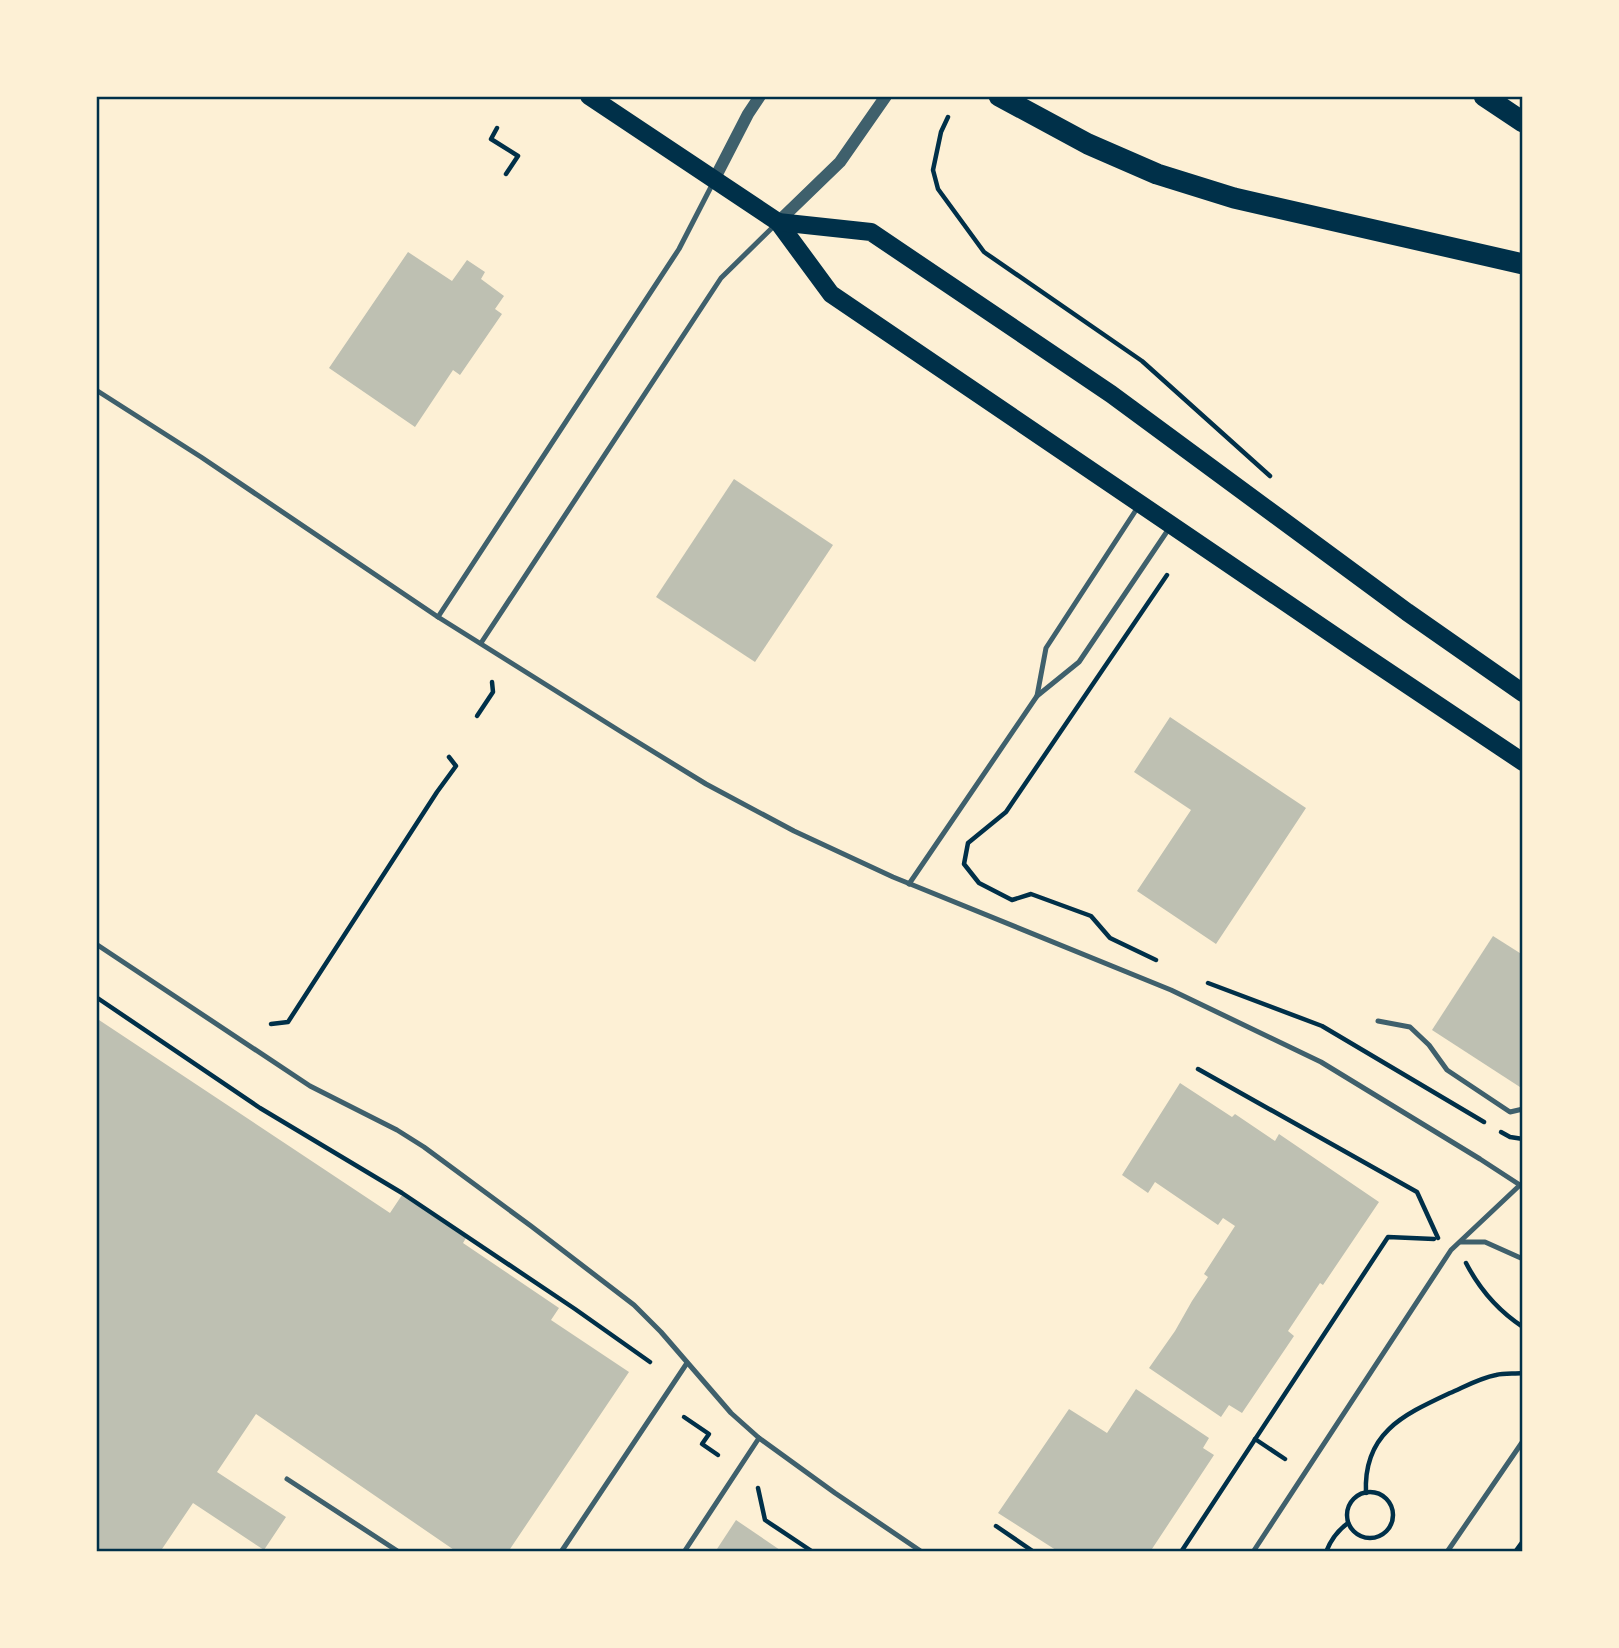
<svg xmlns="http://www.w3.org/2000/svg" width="1619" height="1648" font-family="Commissioner,sans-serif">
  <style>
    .building { fill: #bec0b2 }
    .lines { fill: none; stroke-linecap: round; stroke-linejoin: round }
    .path { stroke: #003049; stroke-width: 4.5 }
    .service { stroke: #3f606c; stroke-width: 5 }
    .tertiary { stroke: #3f606c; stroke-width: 12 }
    .primary { stroke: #003049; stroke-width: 18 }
    .motorway { stroke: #003049; stroke-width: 21 }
    .neatline { fill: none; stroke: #003049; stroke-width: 2.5 }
  </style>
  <rect width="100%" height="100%" fill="#fdf0d5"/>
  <g class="building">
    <polygon points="408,252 452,281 467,260 485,272 481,279 504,296 495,309 502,314 460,375 453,370 415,427 329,368"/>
    <polygon points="734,479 833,545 755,662 656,597"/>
    <polygon points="1170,717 1306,808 1216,944 1137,891 1191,810 1134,772"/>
    <polygon points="1493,936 1523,955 1523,1089 1432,1030"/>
    <polygon points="96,1018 390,1213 402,1195 466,1238 463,1243 559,1308 551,1320 629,1372 508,1552 457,1552 256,1414 217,1472 286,1517 264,1550 193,1503 160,1552 99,1552 96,1550"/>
    <polygon points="1180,1083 1232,1117 1235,1114 1275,1141 1279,1134 1379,1202 1323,1285 1320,1283 1288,1331 1294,1336 1242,1413 1229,1405 1221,1417 1149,1368 1175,1331 1192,1301 1208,1277 1204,1274 1235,1226 1223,1218 1218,1225 1155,1182 1148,1193 1122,1175"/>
    <polygon points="1136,1389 1209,1438 1203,1448 1214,1455 1150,1552 1059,1552 998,1513 1069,1409 1107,1433"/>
    <polygon points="736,1520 783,1552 715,1552"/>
  </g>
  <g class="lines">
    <g class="path">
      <polyline points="948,117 941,132 933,170 938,189 984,252 1142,361 1270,476"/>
      <polyline points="497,128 491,139 518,156 506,174"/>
      <polyline points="477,716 493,692 492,682"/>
      <polyline points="1156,960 1110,938 1091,916 1031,894 1012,900 979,883 964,864 968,843 1006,812 1167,575"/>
      <polyline points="1208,983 1322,1026 1484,1122"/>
      <polyline points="96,997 260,1108 402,1193 575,1309 650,1362"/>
      <polyline points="271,1024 288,1022 437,792 456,766 449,757"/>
      <polyline points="1198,1069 1417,1192 1438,1238"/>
      <polyline points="1501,1132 1510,1137 1523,1139"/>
      <path d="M1466,1263c14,27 31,47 57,64"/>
      <polyline points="684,1417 709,1434 702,1444 718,1455"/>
      <polyline points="1255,1439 1285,1459"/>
      <polyline points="758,1488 765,1520 813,1552"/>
      <circle cx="1370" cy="1515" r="23"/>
      <path d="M1366,1493c-3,-60 37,-78 84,-100 14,-6 30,-15 46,-18 8,-2 18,-1 27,-2"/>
      <polyline points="996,1526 1034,1552"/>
      <polyline points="1181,1552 1388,1237 1434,1239"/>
      <path d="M1326,1552c5,-13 11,-21 22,-29"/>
      <polyline points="1515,1552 1523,1541"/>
    </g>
    <g class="service">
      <polyline points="96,390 201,457 438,617 623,733 706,784 794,831 893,877 1171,990 1321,1062 1480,1159 1523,1187"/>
      <polyline points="438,617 679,249 713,183"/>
      <polyline points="481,643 721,278 776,224"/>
      <polyline points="1037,696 1046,648 1138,507"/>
      <polyline points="909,884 1037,696 1079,662 1170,527"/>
      <polyline points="96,944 310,1086 397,1130 424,1147 531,1226 634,1305 661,1332 731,1413 759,1438 835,1493 922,1552"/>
      <polyline points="1378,1021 1410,1027 1429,1045 1447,1070 1510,1112 1523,1109"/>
      <polyline points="1461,1242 1485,1242 1523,1259"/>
      <polyline points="287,1479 399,1552"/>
      <polyline points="561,1552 687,1363"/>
      <polyline points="684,1552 759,1438"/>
      <polyline points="1253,1552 1451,1250 1520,1185"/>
      <polyline points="1447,1552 1523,1441"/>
    </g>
    <g class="tertiary">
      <polyline points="714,180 748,114 760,96"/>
      <polyline points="778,222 840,162 886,96"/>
    </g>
    <g class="primary">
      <polyline points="589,96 778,222 831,294 1354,649 1523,762"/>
      <polyline points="778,222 871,232 1111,394 1407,612 1523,693"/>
    </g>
    <g class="motorway">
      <polyline points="999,96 1088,144 1157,174 1234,198 1523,264"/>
      <polyline points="1484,96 1523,122"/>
    </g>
  </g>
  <rect width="1619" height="1648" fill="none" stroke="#fdf0d5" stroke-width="196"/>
  <rect x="98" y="98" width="1423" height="1452" class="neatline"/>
</svg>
